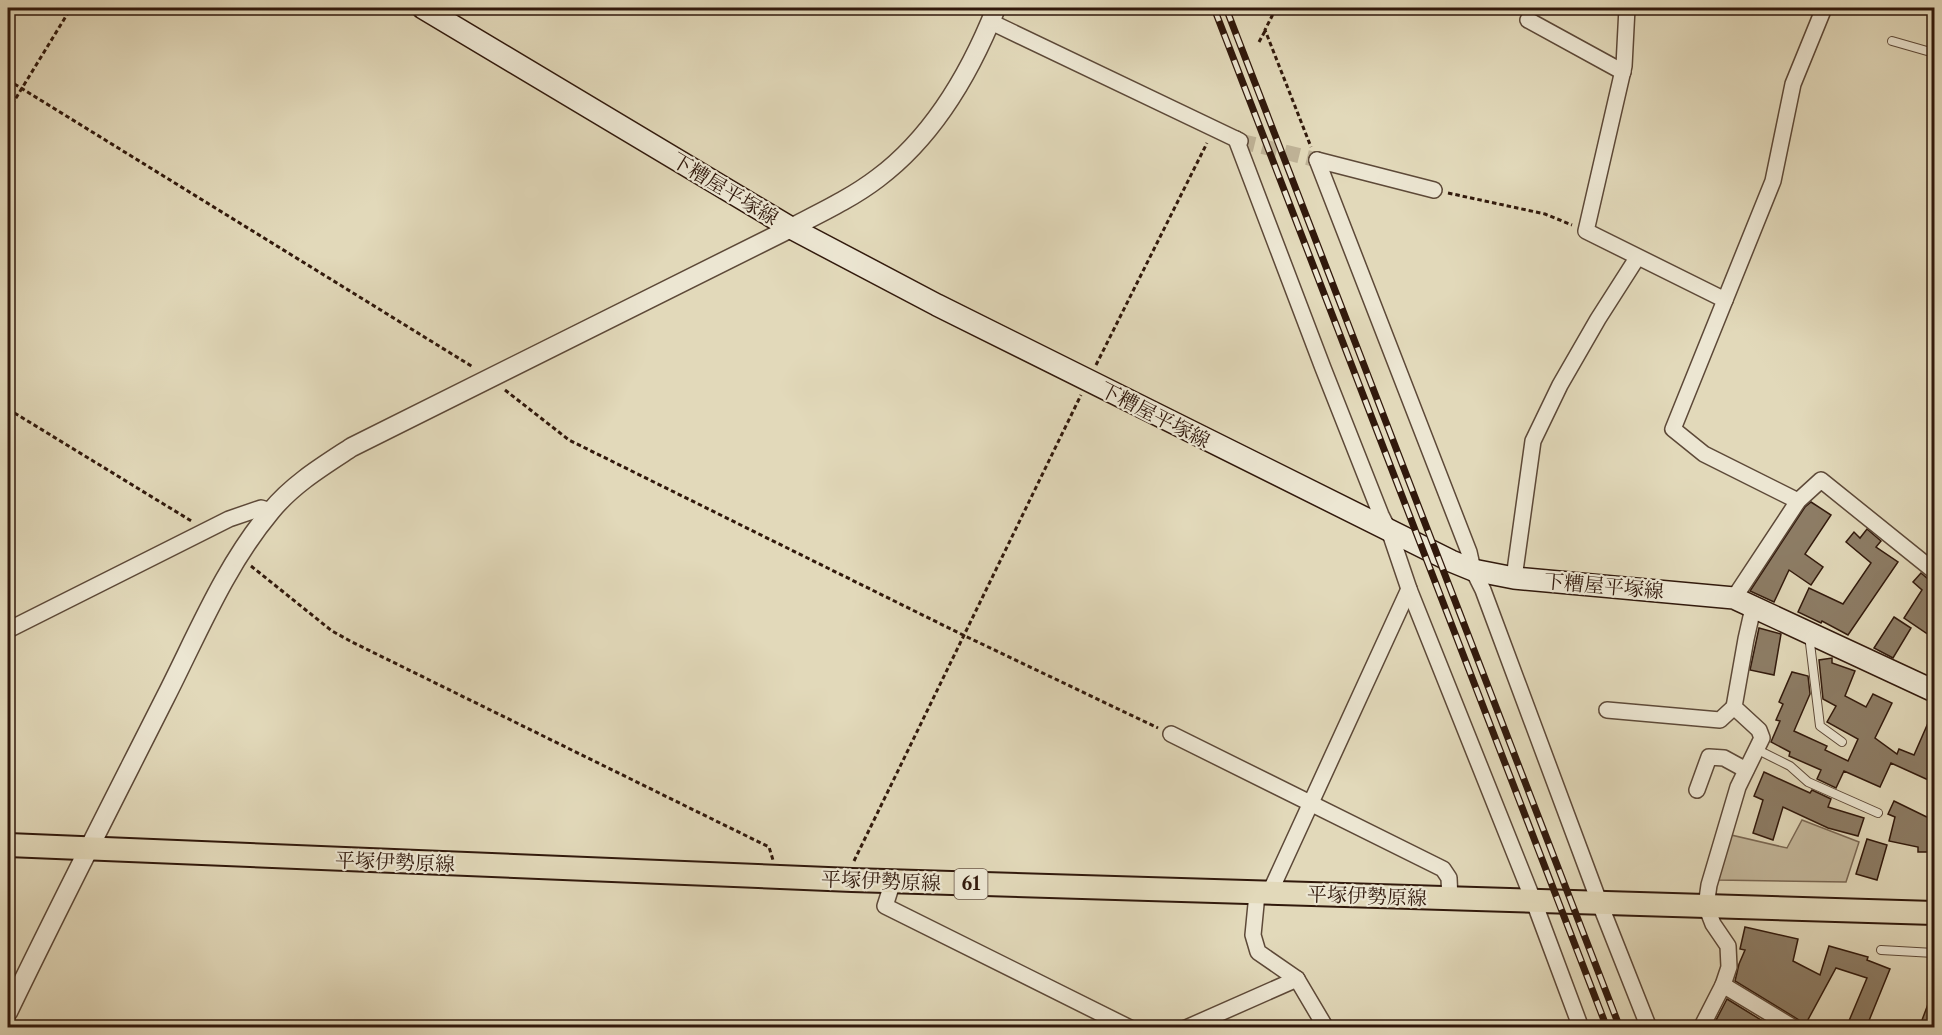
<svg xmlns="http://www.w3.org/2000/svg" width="1942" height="1035" font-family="'Libre Caslon Text','Noto Serif JP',serif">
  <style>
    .green { fill: #c4b89c; stroke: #7a6854; stroke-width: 1.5 }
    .building { fill: #8d7d66; stroke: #31190c; stroke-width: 1.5 }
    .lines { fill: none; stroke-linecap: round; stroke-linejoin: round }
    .minor-tunnel { stroke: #bfb397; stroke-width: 15; stroke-dasharray: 15 8; stroke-linecap: butt }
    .service-casing { stroke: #5d4938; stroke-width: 10 }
    .minor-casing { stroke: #5d4938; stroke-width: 18 }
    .tertiary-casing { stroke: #5d4938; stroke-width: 21 }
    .secondary-casing { stroke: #31190c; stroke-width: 24 }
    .primary-casing { stroke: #31190c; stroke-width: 26 }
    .path { stroke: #31190c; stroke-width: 3; stroke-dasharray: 4.5 3; stroke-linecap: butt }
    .service { stroke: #ece6d2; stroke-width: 8 }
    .minor { stroke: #ece6d2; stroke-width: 15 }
    .tertiary { stroke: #ece6d2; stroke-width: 18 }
    .secondary { stroke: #ece6d2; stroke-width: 21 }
    .primary { stroke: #e2d9ba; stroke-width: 22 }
    .rail-casing { stroke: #31190c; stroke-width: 7 }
    .rail { stroke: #ece6d2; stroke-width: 4.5; stroke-dasharray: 14; stroke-linecap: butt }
    .labels { text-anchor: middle; stroke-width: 4.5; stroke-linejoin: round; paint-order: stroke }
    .shield { fill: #ece6d2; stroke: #695647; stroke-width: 1.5 }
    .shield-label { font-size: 18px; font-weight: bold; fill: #31190c }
    .street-label { font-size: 20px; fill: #31190c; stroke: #ece6d2 }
  </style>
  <rect width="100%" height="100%" fill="#e2d9ba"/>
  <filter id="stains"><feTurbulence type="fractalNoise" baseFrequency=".00333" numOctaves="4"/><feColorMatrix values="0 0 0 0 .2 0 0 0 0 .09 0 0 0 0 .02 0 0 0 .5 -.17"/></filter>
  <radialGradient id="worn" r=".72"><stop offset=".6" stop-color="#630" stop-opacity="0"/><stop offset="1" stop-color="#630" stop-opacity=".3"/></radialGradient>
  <polygon class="green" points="1802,820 1859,842 1846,882 1717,880 1731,835 1787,848"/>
  <g class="building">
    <polygon points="1811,502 1831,515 1805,554 1823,567 1811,585 1789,570 1774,602 1750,591 1805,507"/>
    <polygon points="1867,529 1881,541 1876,547 1898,562 1848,635 1822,621 1821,623 1798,612 1809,588 1843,604 1871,563 1846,542 1854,532 1860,538"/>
    <polygon points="1921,573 1928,579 1935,580 1935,639 1904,618 1922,590 1913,582"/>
    <polygon points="1894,617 1911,628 1893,658 1874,648"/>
    <polygon points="1759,628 1781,634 1774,675 1750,670"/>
    <polygon points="1832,658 1832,663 1855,671 1845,696 1866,707 1873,694 1892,703 1875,738 1897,754 1899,749 1914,755 1935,707 1935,783 1891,763 1880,787 1844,771 1836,788 1817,779 1821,770 1789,756 1790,752 1771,742 1780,721 1776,720 1783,704 1779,702 1792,672 1808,676 1810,694 1794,731 1827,746 1825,750 1848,761 1858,739 1827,722 1836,706 1823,699 1819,660"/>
    <polygon points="1764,772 1810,793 1812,790 1831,799 1828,807 1864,818 1858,836 1828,828 1783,807 1773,840 1753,833 1763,800 1754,796"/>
    <polygon points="1894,801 1935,821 1935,852 1918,852 1918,847 1889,841 1895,817 1888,814"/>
    <polygon points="1867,839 1887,845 1877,880 1856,874"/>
    <polygon points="1745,927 1798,939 1793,961 1820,975 1829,946 1868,957 1867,960 1890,969 1866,1028 1846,1028 1867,978 1836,968 1804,1027 1799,1020 1735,981 1739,964 1745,950 1740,949"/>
    <polygon points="1933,991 1935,991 1935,1028 1919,1028"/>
    <polygon points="1727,999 1774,1028 1712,1028"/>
  </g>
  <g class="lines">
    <polyline class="minor-tunnel" points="1240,141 1317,160"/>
    <g class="service-casing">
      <g id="service">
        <polyline points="1892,41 1934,53"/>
        <polyline points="1809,635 1820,726 1842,742"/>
        <polyline points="1756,749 1790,766 1808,782 1878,813"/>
        <polyline points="1881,950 1934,953"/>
      </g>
    </g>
    <g class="minor-casing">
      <g id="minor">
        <polyline points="1627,8 1624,66 1586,231 1725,300"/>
        <polyline points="1528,20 1623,72"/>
        <polyline points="991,22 1240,141"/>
        <polyline points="1236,139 1323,368 1381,515 1390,533 1409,589 1534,902 1581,1028"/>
        <polyline points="1317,160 1469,552 1473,570 1483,590 1600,904 1649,1028"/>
        <polyline points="1317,160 1434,190"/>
        <polyline points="1798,501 1704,454 1673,429 1773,181 1793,84 1824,8"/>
        <polyline points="1514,578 1533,441 1560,385 1598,319 1637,258"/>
        <polyline points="1734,598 1798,501 1821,480 1934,571"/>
        <polyline points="8,630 229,519 261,508 271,511"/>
        <polyline points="1607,710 1720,720 1734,707"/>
        <polyline points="1171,734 1443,869 1449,878 1450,900"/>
        <polyline points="1697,790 1709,757 1724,758 1746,770"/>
        <polyline points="893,881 885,906 1130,1028"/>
        <polyline points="1270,892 1409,589"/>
        <polyline points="1257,894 1253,935 1258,952 1297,979 1326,1028"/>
        <polyline points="1723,985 1794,1028"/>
        <polyline points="1186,1028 1297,979"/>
        <polyline points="1701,1028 1723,985 1729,967 1728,946 1713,924 1706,906 1709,885 1738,787 1762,738 1759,730 1734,707 1746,639 1753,608"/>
      </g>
    </g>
    <g class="tertiary-casing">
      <path id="tertiary" d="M8,1012c51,-106 105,-211 158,-316 32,-63 59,-130 105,-185 22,-27 52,-45 81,-64l439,-219c29,-15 61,-30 87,-50 56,-42 93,-107 118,-170"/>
    </g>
    <g class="secondary-casing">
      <polyline id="secondary" points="423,8 791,228 937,305 1451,561 1473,570 1514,578 1734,598 1934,691"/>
    </g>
    <g class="primary-casing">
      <polyline id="primary" points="8,845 852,880 1934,913"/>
    </g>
    <g class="path">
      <polyline points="1276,8 1265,30 1311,147"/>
      <polyline points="1259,42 1265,31"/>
      <polyline points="8,80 473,367"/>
      <polyline points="8,111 71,8"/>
      <polyline points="1448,193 1545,214 1572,225"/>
      <polyline points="1096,365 1207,143"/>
      <polyline points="505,390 569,440 963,635 1158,728"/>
      <polyline points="8,409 193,522"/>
      <polyline points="251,566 332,631 352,642 769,847 773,860"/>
      <polyline points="854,861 1081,395"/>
    </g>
    <use href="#service" class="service"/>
    <use href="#minor" class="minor"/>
    <use href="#tertiary" class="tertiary"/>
    <use href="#secondary" class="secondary"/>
    <use href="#primary" class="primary"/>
    <g class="rail-casing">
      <g id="rail">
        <polyline points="1214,8 1607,1028"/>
        <polyline points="1226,8 1620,1028"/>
      </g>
    </g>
    <use href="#rail" class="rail"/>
  </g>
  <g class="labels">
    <rect class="shield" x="954.5" y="869" width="33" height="30" rx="4.5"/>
    <g class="shield-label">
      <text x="971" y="890">61</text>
    </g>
    <g class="street-label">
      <text transform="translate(725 189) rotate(31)" y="7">下糟屋平塚線</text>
      <text transform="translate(1155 415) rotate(27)" y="7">下糟屋平塚線</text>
      <text transform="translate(1604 586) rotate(5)" y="7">下糟屋平塚線</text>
      <text transform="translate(395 862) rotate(2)" y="7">平塚伊勢原線</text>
      <text transform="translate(881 881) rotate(2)" y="7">平塚伊勢原線</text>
      <text transform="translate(1367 896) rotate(2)" y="7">平塚伊勢原線</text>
    </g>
  </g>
  <rect width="1942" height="1035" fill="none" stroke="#e2d9ba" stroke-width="30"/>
  <rect x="9" y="9" width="1924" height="1017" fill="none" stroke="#31190c" stroke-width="3"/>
  <rect x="15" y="15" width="1912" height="1005" fill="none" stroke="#31190c" stroke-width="1.5"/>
  <rect width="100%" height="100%" filter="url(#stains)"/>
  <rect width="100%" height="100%" fill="url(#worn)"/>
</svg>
